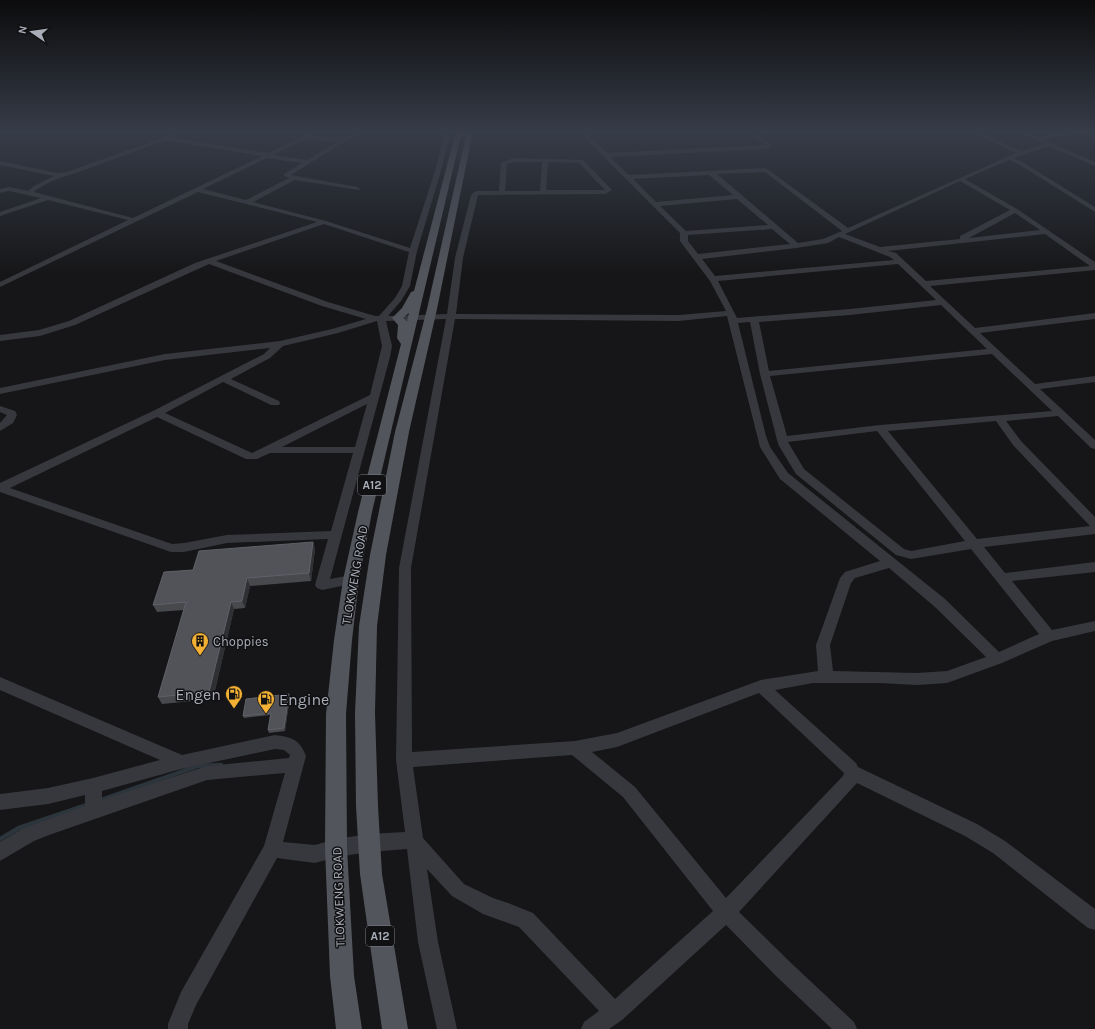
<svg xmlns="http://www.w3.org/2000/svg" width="1095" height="1029" font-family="Karla,sans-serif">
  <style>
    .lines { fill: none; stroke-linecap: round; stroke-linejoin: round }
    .stream { stroke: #2c353c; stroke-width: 4.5 }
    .minor { fill: #37383d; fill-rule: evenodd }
    .major { fill: #53555c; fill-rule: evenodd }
    .wall { fill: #47494d }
    .shaded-wall { fill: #2f3033 }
    .building { fill: #525359; stroke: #5f6168 }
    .labels { text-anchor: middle; stroke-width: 3; stroke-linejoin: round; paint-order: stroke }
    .shield { fill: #111113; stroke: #7b7e86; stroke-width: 1 }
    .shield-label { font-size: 12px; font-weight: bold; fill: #a8adb8 }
    .street-label { font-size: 13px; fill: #a8adb8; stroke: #111113 }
    .poi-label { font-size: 13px; fill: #a8adb8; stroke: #111113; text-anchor: start }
    .near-poi-label { font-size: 16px; fill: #a8adb8; stroke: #111113; text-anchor: end }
  </style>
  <rect width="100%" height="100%" fill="#161618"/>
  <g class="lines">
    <g class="stream">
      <polyline points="98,801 198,766 221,765"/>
      <polyline points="0,839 19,828 87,805"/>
    </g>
    <g class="minor">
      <polygon points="0,131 7,131 0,135"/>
      <path d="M182,131h7l-17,7 96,15 46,-22h7l-9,5 29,3 20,-8h7l-24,11 -53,33 66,12 3,2 -1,1 -64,-10 -42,22 73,19 84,27 25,-77 10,-40h6l-10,40 -24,80 -7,35 -9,15 -13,15 59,-2 8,-56 16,-63 5,-4h23l2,-28 13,-5 69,2 29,30 -7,4 -127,1 -15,63 -7,56 223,1 47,-4 -16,-30 -30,-40v-8l-102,-102h6l23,22 159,-8 -12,-9 14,-5h8l-15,5 11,9 -4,4 -158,8 19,18 137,-7 82,60 168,-75 -46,-22h7l44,20 23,-7 -29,-13h7l15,6 38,-6 20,1v4l-20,-1 -33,4 53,23v4l-46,-20 -35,12 10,5 71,44v5l-75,-47 -11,-5 -44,19 52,30 78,53v8l-165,16 45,42 120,-15v6l-115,14 55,51 60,-8v6l-55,7 55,51v9l-4,-1 -33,-32 -52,5 15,20 74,76v17l-111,13 21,26 90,-11v10l-83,9 40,49 43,-9v10l-43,10 -50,22 -55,20 -30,2 -38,-2h-66l-38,7 81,73 2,4 119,57 28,17 90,68v21l-7,-2 -95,-75 -28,-17 -108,-53 -118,129 51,50 64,60 3,7h-25l-56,-53 -50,-51 -104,95 -13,9h-28l3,-7 15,-11 -80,-84 -36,-13 -31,-18 -25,-27 11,73 19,87h-20l-19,-87 -11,-93 -38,3 -33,5 -21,6 -38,-5 -81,147 -8,19v5h-20v-5l13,-32 83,-146 21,-73 -78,7 -158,55 -15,6 -34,20v-19l22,-13 63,-23v-11l-37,9 -48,6v-16l48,-6 45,-10 67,-18 -160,-70v-13l182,78 93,-20c17,2 25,5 31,21l-23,86 32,3 21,-6 33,-5 36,-2 -9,-72 3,-192 47,-249 -60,2 6,25 -2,11 -60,222 21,-4 5,2 2,3 -2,3 -34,7 -5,-2 -2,-3 13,-46 -101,4 -43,9h-13l-171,-60v-9l153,-72 111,-57 6,-6 -105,12 -165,34v-6l165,-34 115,-13 52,-12 34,-10 -44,-13 -113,-42 -134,61 -35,11 -40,5v-6l39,-5 30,-9 126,-58 122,-41 -119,-30 -198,95v-5l128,-62 -80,-20 -48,16v-4l41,-14 -32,-7 -9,2v-4l9,-2 19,4 6,-5 20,-10 -54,-11v-4l57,12 10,-1zM306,139l31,3 -30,18 -34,-5zM166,140l96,16 -129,62 -99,-26c9,-8 24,-14 36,-17zM267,158l35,5 -18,11v2l5,2 -43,22 -43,-11zM514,162h28l-2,29h-35l2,-27zM548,162l31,1 26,27h-59zM765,172l77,59 -19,8 -25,4 -81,-69zM709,175l24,20 -77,7 -23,-23zM960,181l50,29 -50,26v3l-80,8 -35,-13zM737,199l31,26 -82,6 -26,-25zM1015,213l25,17 -71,8zM324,224l85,28 -7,34 -7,12 -16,18h-4l-47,-14 -112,-41zM772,229l18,15 -92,10 -10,-13v-6zM1045,234l45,32 -164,15 -30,-28 -8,-2zM839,237l51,20 4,3 -179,16 -13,-17 94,-11 32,-5zM898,264l38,36 -86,9 -113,9 -19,-37zM941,305l46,44 -218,22 -10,-49 91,-7zM727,316l33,131 20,32 100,82 -35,11 -5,6 -24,67 2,26 -57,9 -144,53 -42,8 -163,11 -1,-184 44,-249 224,2zM377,321l5,25 -12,49 -118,58 -87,-40 58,-31 48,23h8l1,-2 -1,-2 -48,-22 39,-21 13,-12 55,-13zM750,322l10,52 17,66 2,6 17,28 100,81 15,4 60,-10 68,85 -40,18 -54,-53 -157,-126 -18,-26 -4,-11 -28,-113zM992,354l60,57 -172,14 -93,11 -17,-60zM367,404l-12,43h-73zM157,417l89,42h11l13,-6h83l-22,78 -104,4 -43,8 -12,1 -162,-56zM996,421l17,24 77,81 -113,13 -89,-108zM877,431l88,110 -54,10 -7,-2 -100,-80 -16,-27zM889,568l46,39 51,50 -39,14 -30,2 -84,-2 -3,-26 21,-62 4,-5zM759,693l85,80 -1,3 -117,122 -91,-111 -43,-35 25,-5zM275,749l9,1 6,5 -1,3 -82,8 -105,34v-9l79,-22zM572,755l51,42 90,114 -98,88 -82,-86 -25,-10 -15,-5 -29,-14 -41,-46 -10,-71z"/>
      <polygon points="614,131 663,131 660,133 627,134"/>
      <polygon points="0,406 15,411 17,415 13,423 0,431 0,423 7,415 0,412"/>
    </g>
    <g class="major">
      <path d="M456,131h6l-90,381 -13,68 -7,60 -6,74 1,134 7,128 8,53h-26l-6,-53 -5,-128 1,-134 8,-74 9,-60 15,-68 43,-168 -4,-6 1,-13 -6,-7 10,-10 9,-16 3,-1zM409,313l-2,8 -4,-3z"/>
      <polygon points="467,131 473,131 437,309 409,432 386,555 377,626 375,713 378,806 382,874 408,1029 382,1029 360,874 356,806 355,713 359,626 370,555 395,432 427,309"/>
    </g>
  </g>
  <g class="wall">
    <polygon points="313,542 315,549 311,581 250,586 245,608 234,609 213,699 162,704 158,697 184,610 157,612 153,605 193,570"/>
    <polygon points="289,694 290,697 285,731 269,733 268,730 270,715 244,718 243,716"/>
  </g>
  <g class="shaded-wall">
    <polygon points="313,542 315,549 311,581 309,573"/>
    <polygon points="247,578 250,586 245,608 242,601"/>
    <polygon points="231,602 234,609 213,699 209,692"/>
    <polygon points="289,694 290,697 285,731 284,728"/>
  </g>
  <g class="building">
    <polygon points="313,542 309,573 247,578 242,601 231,602 209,692 158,697 186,602 153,605 164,572 193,570 199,551"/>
    <polygon points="289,694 284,728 268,730 271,713 243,716 246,699"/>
  </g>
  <linearGradient id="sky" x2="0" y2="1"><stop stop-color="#0c0c0d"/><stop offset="0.48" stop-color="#363c48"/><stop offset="1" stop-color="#363c48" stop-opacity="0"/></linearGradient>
  <rect width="1095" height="275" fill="url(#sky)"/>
  <defs>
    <g id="building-pin" transform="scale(0.9)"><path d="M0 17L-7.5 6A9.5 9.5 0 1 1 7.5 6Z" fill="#f2b134" stroke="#111113"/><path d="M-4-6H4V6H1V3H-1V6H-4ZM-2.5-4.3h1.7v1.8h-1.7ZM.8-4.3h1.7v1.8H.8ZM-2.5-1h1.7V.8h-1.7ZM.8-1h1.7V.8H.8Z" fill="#111"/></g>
    <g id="fuel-pin" transform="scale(0.9)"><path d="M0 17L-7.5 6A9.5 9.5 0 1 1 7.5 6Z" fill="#f2b134" stroke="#111113"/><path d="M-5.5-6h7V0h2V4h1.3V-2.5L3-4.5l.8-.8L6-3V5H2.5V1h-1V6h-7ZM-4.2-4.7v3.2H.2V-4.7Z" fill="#111"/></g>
  </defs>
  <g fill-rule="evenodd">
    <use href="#building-pin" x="200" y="641"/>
    <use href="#fuel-pin" x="234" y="694"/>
    <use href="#fuel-pin" x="266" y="699"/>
  </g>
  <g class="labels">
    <g class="shield">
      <rect x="358" y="475" width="28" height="20" rx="3"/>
      <rect x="366" y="926" width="28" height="20" rx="3"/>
    </g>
    <g class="shield-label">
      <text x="372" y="489">A12</text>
      <text x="380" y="940">A12</text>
    </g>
    <g class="street-label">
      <text transform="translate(354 575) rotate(-80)" y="5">TLOKWENG ROAD</text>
      <text transform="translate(338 897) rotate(-92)" y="5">TLOKWENG ROAD</text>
    </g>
    <g class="poi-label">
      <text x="213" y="646">Choppies</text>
    </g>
    <g class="near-poi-label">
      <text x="221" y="700">Engen</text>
      <text x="279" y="705" text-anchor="start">Engine</text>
    </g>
  </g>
  <g transform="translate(32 32) rotate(283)" stroke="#111113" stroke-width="3" paint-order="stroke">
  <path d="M0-3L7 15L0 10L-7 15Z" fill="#a8adb8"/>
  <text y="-6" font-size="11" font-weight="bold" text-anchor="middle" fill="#a8adb8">N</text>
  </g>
</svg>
